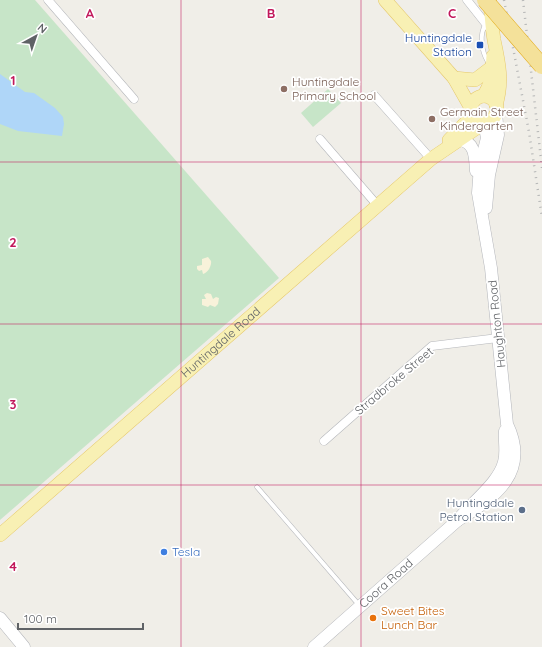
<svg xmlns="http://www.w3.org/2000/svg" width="542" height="647" font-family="Quicksand,sans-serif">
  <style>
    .green { fill: #c7e5c8 }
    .sand { fill: #f8f2da }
    .water { fill: #afd6f8 }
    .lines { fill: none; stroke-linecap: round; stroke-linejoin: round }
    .lane-casing { stroke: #b5b7bb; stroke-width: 5 }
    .street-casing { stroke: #b5b7bb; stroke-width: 9 }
    .secondary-casing { stroke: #b4b6bb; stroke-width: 13 }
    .primary-casing { stroke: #e6c86a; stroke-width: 14 }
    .lane { stroke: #fff; stroke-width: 4 }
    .street { stroke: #fff; stroke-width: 8 }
    .secondary { stroke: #fff; stroke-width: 12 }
    .primary { stroke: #f8f0b4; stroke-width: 13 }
    .rail { stroke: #b5b6b6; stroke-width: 2.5; stroke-dasharray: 1 5; stroke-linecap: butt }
    .highway-bridge-casing { stroke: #e3aa14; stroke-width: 17; stroke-linecap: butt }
    .highway-bridge { stroke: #f4e19a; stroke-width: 16 }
    .grid { fill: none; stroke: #c2185b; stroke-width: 1; stroke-opacity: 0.55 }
    .transit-dot { fill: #1a4fb4; stroke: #fff; stroke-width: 1.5 }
    .education-dot { fill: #8d6e63; stroke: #fff; stroke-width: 1.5 }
    .service-dot { fill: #5c6f8a; stroke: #fff; stroke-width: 1.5 }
    .shop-dot { fill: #3f7fe0; stroke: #fff; stroke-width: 1.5 }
    .food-dot { fill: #e8710a; stroke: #fff; stroke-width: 1.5 }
    .labels { text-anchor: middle; stroke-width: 3.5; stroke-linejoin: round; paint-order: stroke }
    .transit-label { font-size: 12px; fill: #164399; stroke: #fff; text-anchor: end }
    .education-label { font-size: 12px; fill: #785e54; stroke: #fff; text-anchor: start }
    .street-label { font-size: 12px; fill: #5f6266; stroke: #fff }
    .service-label { font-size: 12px; fill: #4e5e75; stroke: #fff; text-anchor: end }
    .shop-label { font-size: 12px; fill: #366cbe; stroke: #fff; text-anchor: start }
    .food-label { font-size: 12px; fill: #c56008; stroke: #fff; text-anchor: start }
    .grid-label { font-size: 13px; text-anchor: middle; font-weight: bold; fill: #c2185b; stroke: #fff; stroke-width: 3.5; stroke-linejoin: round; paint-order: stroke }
  </style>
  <rect width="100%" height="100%" fill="#f0eee8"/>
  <g class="green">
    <polygon points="0,0 35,0 279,278 0,520"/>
    <polygon points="328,89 341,103 313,127 301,113"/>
  </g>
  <g class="sand">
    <path d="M208,257l3,4c1,4 -3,12 -8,13l-1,-4 -3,1 -2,-2v-3l5,-1v-6z"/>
    <polygon points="207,293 211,294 213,299 216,297 219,298 218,304 215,307 210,305 208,307 202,305 202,299 206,299 204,295"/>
  </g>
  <polygon class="water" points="0,74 25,92 34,93 55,108 63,117 64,124 62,136 18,131 0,124"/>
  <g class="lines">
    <g class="lane-casing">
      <g id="lane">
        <path d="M486,23c-7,12 -5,27 2,39"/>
        <polyline points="257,487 359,605"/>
      </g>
    </g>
    <g class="street-casing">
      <g id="street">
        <polyline points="48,0 134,99"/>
        <polyline points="467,0 490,29"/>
        <polyline points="374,95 431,159"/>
        <polyline points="320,139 378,206"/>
        <polyline points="324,441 432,346 498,338"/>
      </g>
    </g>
    <g class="secondary-casing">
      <g id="secondary">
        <path d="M460,140c16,2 15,19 16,31"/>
        <polyline points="486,208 489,175 498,135 496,113"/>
        <path d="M458,520c38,-23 72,-48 49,-96l-16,-156 -13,-75 2,-27 7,-28 -3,-16"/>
        <polyline points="0,618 24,647"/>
        <path id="s1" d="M314,647l144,-127c14,-18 41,-37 46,-58 3,-10 0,-21 1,-31"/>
      </g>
    </g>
    <g class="primary-casing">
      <g id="primary">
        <polyline points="385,0 454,78 471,108"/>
        <path d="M490,2c1,13 2,26 4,38 5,23 9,42 2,65"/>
        <polyline points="454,78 475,80 492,67"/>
        <path d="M483,96c9,-11 9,-26 10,-40"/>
        <circle cx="484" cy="109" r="13"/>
        <polyline points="449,140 473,115"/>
        <path id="s2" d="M0,535l431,-376 53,-36"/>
      </g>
    </g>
    <use href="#lane" class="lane"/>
    <use href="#street" class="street"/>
    <use href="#secondary" class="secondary"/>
    <use href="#primary" class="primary"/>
    <g class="rail">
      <polyline points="504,0 529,132 542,217"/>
      <polyline points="523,0 542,168"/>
    </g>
    <g class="highway-bridge-casing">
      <polyline id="highway-bridge" points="485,0 542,66"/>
    </g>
    <use href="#highway-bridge" class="highway-bridge"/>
  </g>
  <path class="grid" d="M181,0v647M361,0v647M0,162h542M0,324h542M0,485h542"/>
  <rect class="transit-dot" x="476" y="41" width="8" height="8" rx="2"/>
  <g class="education-dot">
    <circle cx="284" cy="89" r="4"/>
    <circle cx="432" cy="119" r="4"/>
  </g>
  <circle class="service-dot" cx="522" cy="510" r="4"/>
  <circle class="shop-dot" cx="164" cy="552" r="4"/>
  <circle class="food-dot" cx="373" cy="618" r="4"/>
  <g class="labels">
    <g class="transit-label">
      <text x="472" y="42">Huntingdale<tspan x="472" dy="14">Station</tspan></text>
    </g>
    <g class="education-label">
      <text x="292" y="86">Huntingdale<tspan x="292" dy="14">Primary School</tspan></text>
      <text x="440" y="116">Germain Street<tspan x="440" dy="14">Kindergarten</tspan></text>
    </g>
    <g class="street-label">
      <text transform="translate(497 324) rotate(-96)" y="4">Haughton Road</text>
      <text dy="4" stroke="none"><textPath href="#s2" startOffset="293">Huntingdale Road</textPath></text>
      <text transform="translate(394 381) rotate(-40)" y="4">Stradbroke Street</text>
      <text dy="4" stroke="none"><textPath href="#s1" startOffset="96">Coora Road</textPath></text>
    </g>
    <g class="service-label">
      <text x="514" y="507">Huntingdale<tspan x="514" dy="14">Petrol Station</tspan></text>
    </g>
    <g class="shop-label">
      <text x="172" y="556">Tesla</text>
    </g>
    <g class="food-label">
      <text x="381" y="615">Sweet Bites<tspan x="381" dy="14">Lunch Bar</tspan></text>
    </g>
  </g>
  <g class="grid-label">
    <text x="90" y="18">A</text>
    <text x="271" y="18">B</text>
    <text x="452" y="18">C</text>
    <text x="13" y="85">1</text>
    <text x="13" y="247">2</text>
    <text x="13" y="409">3</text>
    <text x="13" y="571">4</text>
  </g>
  <g transform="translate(36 36) rotate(40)" stroke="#ffffff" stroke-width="3" paint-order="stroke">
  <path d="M0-3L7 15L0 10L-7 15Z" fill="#5f6266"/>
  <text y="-6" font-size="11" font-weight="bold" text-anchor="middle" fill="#5f6266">N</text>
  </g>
  <path d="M18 623v6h125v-6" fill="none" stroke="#5f6266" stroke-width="2"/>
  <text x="24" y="623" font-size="12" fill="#5f6266" stroke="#ffffff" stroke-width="3" paint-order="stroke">100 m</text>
</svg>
